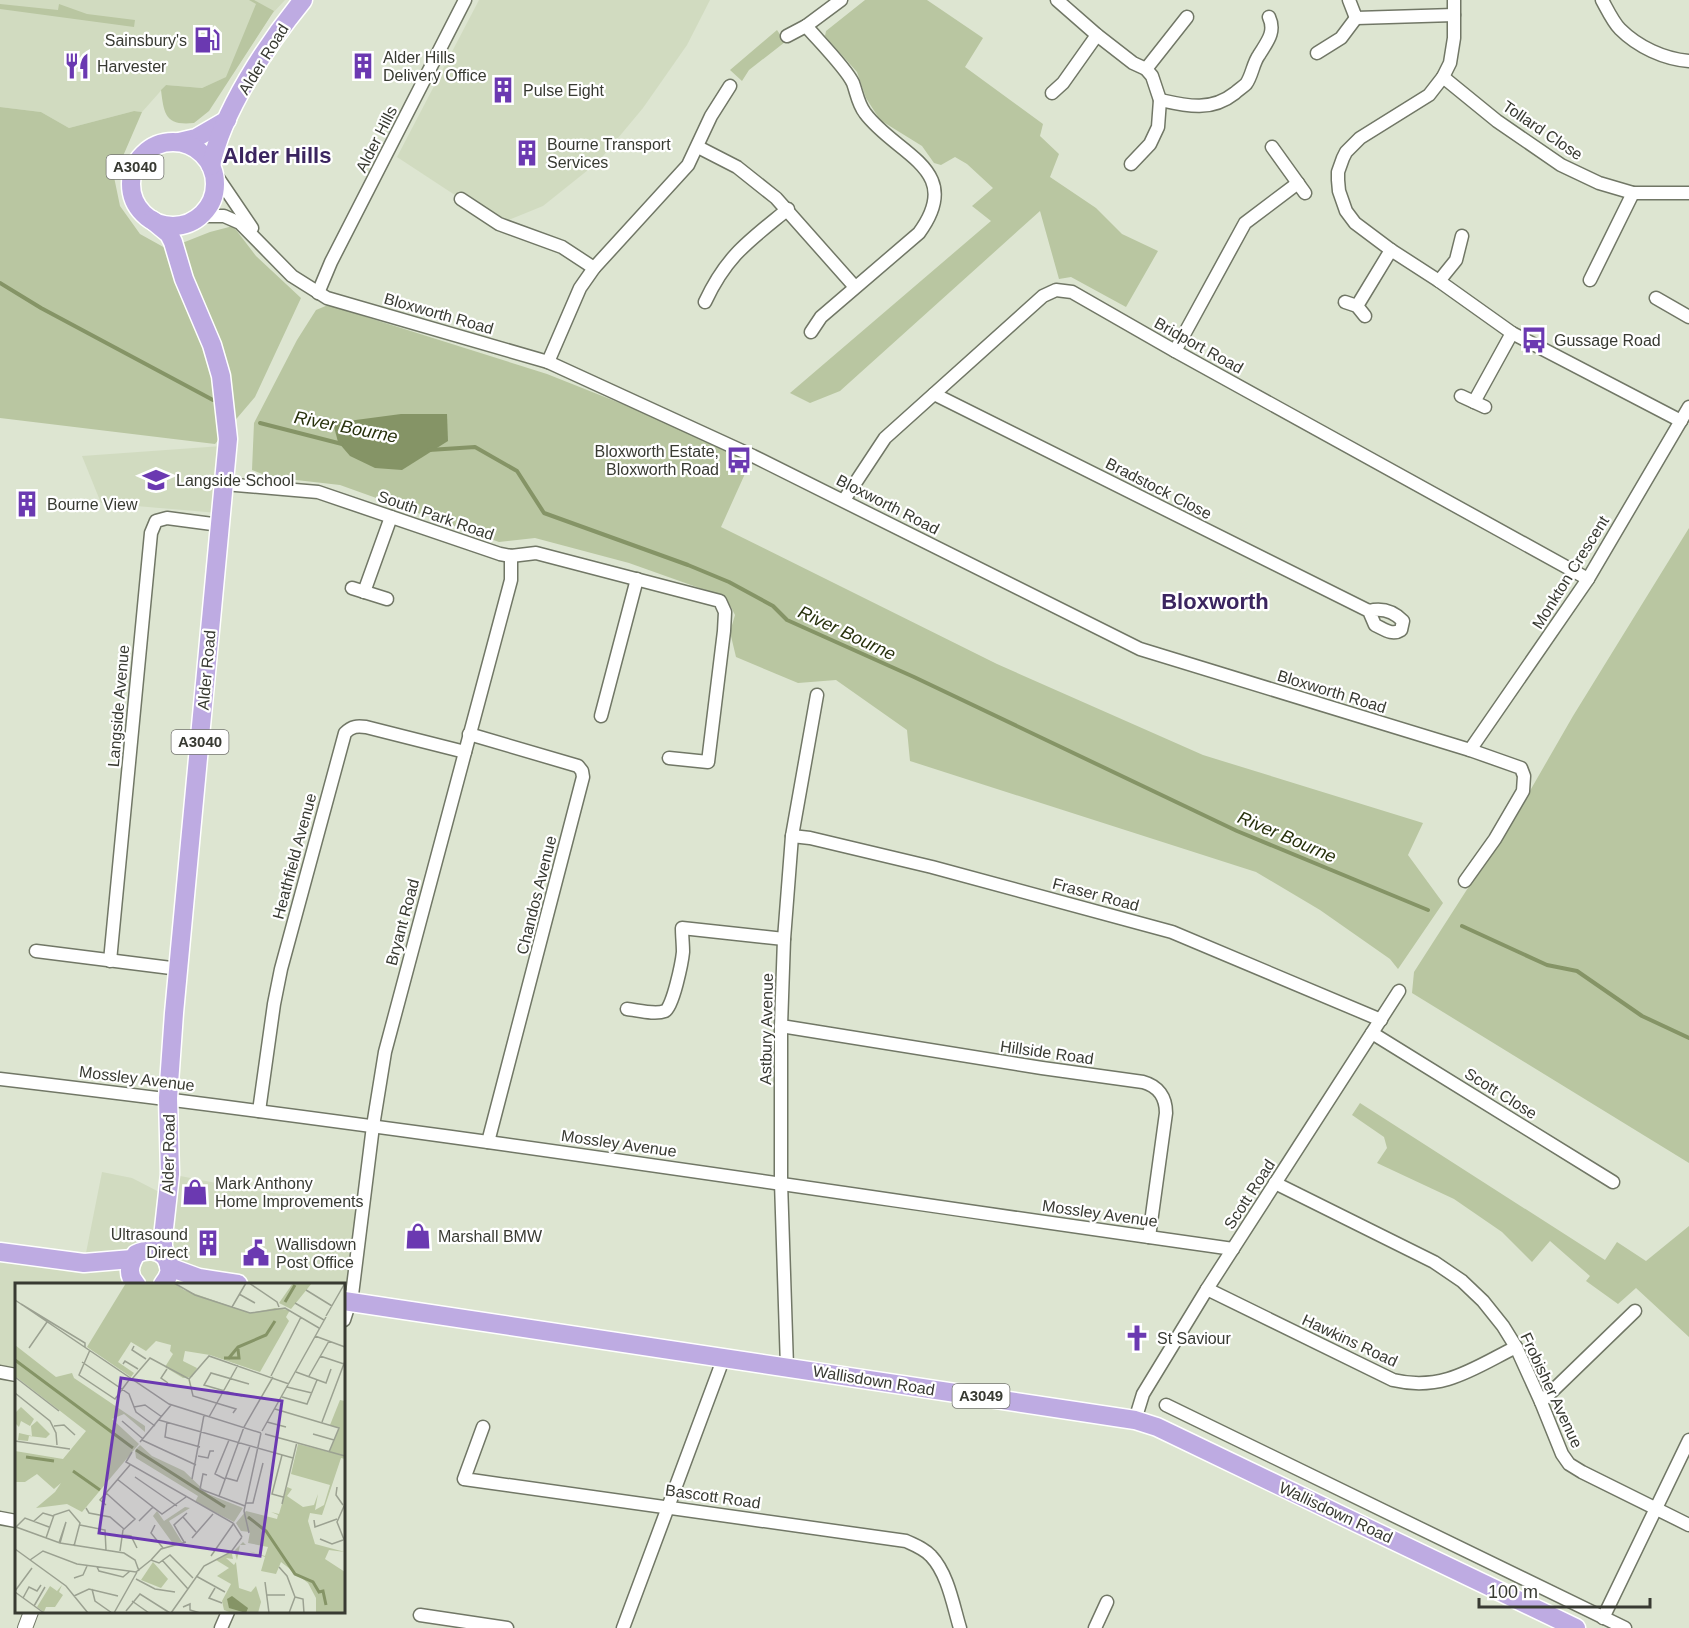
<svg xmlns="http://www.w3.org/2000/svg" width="1689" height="1628" font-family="Arial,sans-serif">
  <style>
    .built { fill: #d1dbc0 }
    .green { fill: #b9c6a1 }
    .water { fill: #859466 }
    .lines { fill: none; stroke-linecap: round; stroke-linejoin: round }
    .stream { stroke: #859466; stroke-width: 4 }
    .minor-casing { stroke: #717766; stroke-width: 15 }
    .tertiary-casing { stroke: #717766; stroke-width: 16 }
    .primary-casing { stroke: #fff; stroke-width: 21 }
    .minor { stroke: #fff; stroke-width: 12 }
    .tertiary { stroke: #fff; stroke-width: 14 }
    .primary { stroke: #beabe2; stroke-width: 18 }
    .labels { text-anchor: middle; stroke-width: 4.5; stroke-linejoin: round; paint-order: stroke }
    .shield { fill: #fff; stroke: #747570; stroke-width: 1.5 }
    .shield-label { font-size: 15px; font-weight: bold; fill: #383a32 }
    .poi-label { font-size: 16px; fill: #383a32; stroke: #fff; text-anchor: start }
    .street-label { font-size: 16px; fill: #383a32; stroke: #fff }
    .water-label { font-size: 18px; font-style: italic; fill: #27310c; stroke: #fff }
    .district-label { font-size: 22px; font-weight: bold; fill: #3b255f; stroke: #fff }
    .inset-river { fill: none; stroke: #859466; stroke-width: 3 }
    .inset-road { fill: none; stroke: #9ba191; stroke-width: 1.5 }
    .view { fill: #6b39b1; fill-opacity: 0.15; stroke: #6b39b1; stroke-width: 3 }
    .inset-edge { fill: none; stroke: #383a32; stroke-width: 3 }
  </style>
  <rect width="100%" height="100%" fill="#dde5d1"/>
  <g class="built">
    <polygon points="0,0 285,0 271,15 233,74 202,88 166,85 142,112 134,111 69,128 41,112 0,107"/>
    <polygon points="479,0 710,0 687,45 643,108 598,162 543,206 499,224 397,157"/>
    <polygon points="222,446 218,513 101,503 82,456"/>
    <polygon points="102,1172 132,1178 167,1196 170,1174 257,1191 363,1204 344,1320 344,1284 16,1284 16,1375 0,1372 0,1252 84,1263"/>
  </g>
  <g class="green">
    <path d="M249,0h5l20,11 -65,100 -15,12c-29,3 -30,-9 -33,-33l5,-5 36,3 24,-11 30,-73z"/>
    <polygon points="865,0 927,0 983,38 965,67 1043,124 1040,136 1059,154 1050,177 1096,208 1122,234 1158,251 1126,307 1071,277 1059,279 1040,211 840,391 810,403 790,393 991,221 972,206 993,188 967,164 955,157 941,165 934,163 922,146 880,120 866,98 857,72 825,36 826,31"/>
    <polygon points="0,4 58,10 59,4 87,14 135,20 134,27 0,9"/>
    <polygon points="777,30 785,42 749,70 742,81 730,70"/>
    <polygon points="0,107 41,112 69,128 134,111 142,112 114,177 120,206 140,234 167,249 210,232 233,226 256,256 301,298 255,397 215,444 0,418"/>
    <polygon points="328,305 547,374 753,456 721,527 997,664 1203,755 1423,823 1408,855 1443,903 1398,969 1390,959 1320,910 1256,872 910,761 907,730 836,680 798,683 736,657 730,632 735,615 731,607 719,595 629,563 535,538 499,542 340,485 270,477 252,470 254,423 297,340 316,310"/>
    <polygon points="1689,528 1689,1163 1412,993 1414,972 1527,796 1573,716"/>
    <polygon points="1360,1103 1605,1260 1617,1242 1646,1261 1689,1226 1689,1337 1636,1288 1618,1304 1586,1281 1590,1276 1550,1241 1532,1262 1502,1232 1454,1199 1377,1163 1387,1148 1384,1137 1352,1115"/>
  </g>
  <polygon class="water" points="401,414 447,414 448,441 402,470 375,468 350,456 338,442 333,423"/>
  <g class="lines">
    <g class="stream">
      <polyline points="0,283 41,308 213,400"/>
      <polyline points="260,423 342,444"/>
      <polyline points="429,450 475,447 517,471 544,513 688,565 729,582 773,606 787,620 914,677 1237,831 1428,910"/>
      <polyline points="1462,926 1547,965 1577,971 1642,1016 1689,1038"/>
    </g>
    <g class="minor-casing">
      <g id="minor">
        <polyline points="1057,0 1097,35 1133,63 1146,69 1152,76 1160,100 1158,127 1150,144 1131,164"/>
        <polyline points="1349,0 1356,18 1454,15"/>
        <polyline points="1454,0 1454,38 1450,63 1443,77 1429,95 1360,138 1346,152 1343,158 1338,172 1338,180 1339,191 1346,211 1355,223 1391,250 1439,281 1512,333 1681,421"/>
        <path d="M1602,0c5,9 11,22 18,29 18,18 44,30 69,32"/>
        <path d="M806,26c12,14 40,42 47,57 4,11 5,21 12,30 31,42 101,56 54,120l-98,84 -10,15"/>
        <polyline points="787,36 806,26 841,0"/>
        <polyline points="1317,53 1341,38 1356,18"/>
        <polyline points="1146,69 1187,17"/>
        <polyline points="1443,77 1497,121 1561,165 1599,183 1633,193 1689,193"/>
        <polyline points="1052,93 1063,83 1097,35"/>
        <path d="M1160,100c27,6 51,12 75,-7 3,-3 8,-6 11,-9 6,-8 7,-21 13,-29 8,-13 17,-23 10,-38"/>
        <polyline points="698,147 737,167 776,198 855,287"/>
        <polyline points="1272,147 1305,193"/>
        <polyline points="212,169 252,228"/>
        <polyline points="461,199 499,224 562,247 594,268"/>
        <polyline points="199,216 224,216 240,223 292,276 327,298 548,362 753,456 1140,649 1470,750 1521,768 1524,776 1523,791 1495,839 1465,881"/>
        <polyline points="1590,280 1633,193"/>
        <polyline points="1439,281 1456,260 1462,236"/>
        <polyline points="318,293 331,262 465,0"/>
        <polyline points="1656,298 1689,317"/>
        <path d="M705,302c22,-47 44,-61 83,-93"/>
        <polyline points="1345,302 1357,306 1365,316"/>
        <polyline points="1357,306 1391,250"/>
        <polyline points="1175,351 1245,223 1298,183"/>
        <polyline points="548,362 580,288 594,268 688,165 711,116 730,86"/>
        <path d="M934,394l435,217c12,-3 24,0 34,10l-2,9c-9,6 -17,-1 -26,-5l-6,-14"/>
        <polyline points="1461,396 1485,407"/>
        <polyline points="1474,402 1512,333"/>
        <polyline points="224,484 318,492 500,554 511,556 536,553 720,601 725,612 724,631 708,762 669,758"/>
        <polyline points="844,500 885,438 1043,296 1056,290 1072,292 1175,351 1588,579"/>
        <polyline points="352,588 387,599"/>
        <polyline points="364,592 391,517"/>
        <polyline points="601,716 637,579"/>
        <polyline points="469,734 578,766 582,771 583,777 488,1142"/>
        <polyline points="1470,750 1588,579 1689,407"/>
        <polyline points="792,836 810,838 932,867 1172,932 1381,1020"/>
        <polyline points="36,951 179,969"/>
        <polyline points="110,961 151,533 156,521 167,518 220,525"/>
        <path d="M627,1009c10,1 28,6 38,2 8,-4 17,-49 18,-59 0,-8 -1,-16 -1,-24l102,11"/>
        <path d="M781,1026l261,42 101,14c15,4 23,15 23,31l-17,124"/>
        <polyline points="1372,1033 1613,1182"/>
        <path d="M0,1079c412,48 822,112 1233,170"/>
        <path d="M259,1111l15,-107 7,-35 64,-236c7,-7 12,-7 21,-6l99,25"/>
        <polyline points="1275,1183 1434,1262 1462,1281 1483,1301 1503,1326 1516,1347 1541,1402 1562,1454 1569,1464 1582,1472 1689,1525"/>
        <path d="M1207,1289l186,91c50,12 81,-12 123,-33"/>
        <polyline points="344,1320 352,1295 373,1126 385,1052 511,580 511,556"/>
        <polyline points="787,1367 781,1182 781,1026 784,939 792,836 817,695"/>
        <polyline points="0,1372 16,1375"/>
        <polyline points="1541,1402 1635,1311"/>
        <polyline points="1166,1405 1625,1628"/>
        <polyline points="1135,1420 1143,1394 1207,1289 1399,991"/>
        <path d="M483,1427l-19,52 442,62c9,4 19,8 25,15 17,18 22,49 29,72"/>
        <polyline points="0,1518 16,1521"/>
        <polyline points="420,1615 507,1628"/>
        <polyline points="1603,1618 1689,1440"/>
        <polyline points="221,1628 228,1612"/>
        <polyline points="623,1628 724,1357"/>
        <polyline points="1095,1628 1107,1602"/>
      </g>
    </g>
    <g class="tertiary-casing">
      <polyline id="tertiary" points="25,1628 31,1612"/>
    </g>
    <g class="primary-casing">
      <g id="primary">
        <polyline points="179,142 196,138 227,120"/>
        <circle cx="173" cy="184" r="42"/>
        <path d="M211,166c11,-55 57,-123 92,-166"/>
        <polyline points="152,220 169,234 173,242 184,279 212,345 221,376 228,439 174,1013 168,1098 170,1174 163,1237 163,1247 168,1263"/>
        <polyline points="0,1252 84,1263 132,1259"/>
        <polyline points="169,1267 199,1278 238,1284"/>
        <path d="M136,1284c-9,-9 -7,-19 0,-30 23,-12 45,9 27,30"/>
        <polyline points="344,1301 1135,1420 1157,1427 1576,1628"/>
      </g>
    </g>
    <use href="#minor" class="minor"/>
    <use href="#tertiary" class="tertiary"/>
    <use href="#primary" class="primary"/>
  </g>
  <defs>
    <g id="fuel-bare" transform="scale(2.07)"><path d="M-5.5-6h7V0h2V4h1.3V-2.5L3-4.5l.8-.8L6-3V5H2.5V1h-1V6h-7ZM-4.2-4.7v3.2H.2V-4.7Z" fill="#6b39b1" stroke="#fff" stroke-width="2.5" paint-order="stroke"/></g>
    <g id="restaurant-bare" transform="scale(2.07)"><path d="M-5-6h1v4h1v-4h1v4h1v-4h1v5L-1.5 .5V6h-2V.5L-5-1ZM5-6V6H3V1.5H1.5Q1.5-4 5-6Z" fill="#6b39b1" stroke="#fff" stroke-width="2.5" paint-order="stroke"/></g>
    <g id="building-bare" transform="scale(2.07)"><path d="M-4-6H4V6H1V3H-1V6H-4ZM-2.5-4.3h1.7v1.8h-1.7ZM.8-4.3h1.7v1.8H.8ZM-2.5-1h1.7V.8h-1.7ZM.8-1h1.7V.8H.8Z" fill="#6b39b1" stroke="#fff" stroke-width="2.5" paint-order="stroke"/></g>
    <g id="bus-bare" transform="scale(2.07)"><path d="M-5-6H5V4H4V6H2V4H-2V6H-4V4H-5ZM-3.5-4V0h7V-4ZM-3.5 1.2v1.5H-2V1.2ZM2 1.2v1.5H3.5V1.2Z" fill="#6b39b1" stroke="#fff" stroke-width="2.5" paint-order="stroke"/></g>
    <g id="school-bare" transform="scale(2.07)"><path d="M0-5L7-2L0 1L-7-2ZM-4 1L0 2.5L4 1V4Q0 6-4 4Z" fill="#6b39b1" stroke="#fff" stroke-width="2.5" paint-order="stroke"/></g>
    <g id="shop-bare" transform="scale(2.07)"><path d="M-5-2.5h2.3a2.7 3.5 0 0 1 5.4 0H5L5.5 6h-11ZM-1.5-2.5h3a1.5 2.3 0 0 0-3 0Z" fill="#6b39b1" stroke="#fff" stroke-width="2.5" paint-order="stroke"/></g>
    <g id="civic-bare" transform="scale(2.07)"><path d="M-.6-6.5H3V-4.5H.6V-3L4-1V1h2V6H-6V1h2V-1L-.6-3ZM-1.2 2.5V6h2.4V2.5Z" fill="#6b39b1" stroke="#fff" stroke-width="2.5" paint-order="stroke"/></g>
    <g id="church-bare" transform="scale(2.07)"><path d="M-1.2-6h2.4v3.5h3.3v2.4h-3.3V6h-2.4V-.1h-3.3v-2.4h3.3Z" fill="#6b39b1" stroke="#fff" stroke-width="2.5" paint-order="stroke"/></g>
  </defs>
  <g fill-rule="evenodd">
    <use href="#fuel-bare" x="207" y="40"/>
    <use href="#restaurant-bare" x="77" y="66"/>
    <use href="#building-bare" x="363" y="66"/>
    <use href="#building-bare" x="503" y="90"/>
    <use href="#building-bare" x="527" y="153"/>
    <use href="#bus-bare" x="1534" y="340"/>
    <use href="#bus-bare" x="739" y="460"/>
    <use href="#school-bare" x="156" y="480"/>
    <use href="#building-bare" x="27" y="504"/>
    <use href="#shop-bare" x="195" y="1192"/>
    <use href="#shop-bare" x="418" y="1236"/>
    <use href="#building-bare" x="208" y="1243"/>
    <use href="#civic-bare" x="256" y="1253"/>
    <use href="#church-bare" x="1137" y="1338"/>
  </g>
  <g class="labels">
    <g class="shield">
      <rect x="106.5" y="155" width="57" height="24" rx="4.5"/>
      <rect x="171.5" y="730" width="57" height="24" rx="4.5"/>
      <rect x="952.5" y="1384" width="57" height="24" rx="4.5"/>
    </g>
    <g class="shield-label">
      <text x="135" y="172">A3040</text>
      <text x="200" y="747">A3040</text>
      <text x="981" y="1401">A3049</text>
    </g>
    <g class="poi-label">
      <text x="187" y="46" text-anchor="end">Sainsbury's</text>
      <text x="383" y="63">Alder Hills<tspan x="383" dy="18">Delivery Office</tspan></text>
      <text x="97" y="72">Harvester</text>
      <text x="523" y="96">Pulse Eight</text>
      <text x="547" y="150">Bourne Transport<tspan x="547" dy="18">Services</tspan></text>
      <text x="1554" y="346">Gussage Road</text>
      <text x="719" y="457" text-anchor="end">Bloxworth Estate,<tspan x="719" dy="18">Bloxworth Road</tspan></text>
      <text x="176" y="486">Langside School</text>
      <text x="47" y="510">Bourne View</text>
      <text x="215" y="1189">Mark Anthony<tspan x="215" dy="18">Home Improvements</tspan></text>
      <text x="188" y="1240" text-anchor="end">Ultrasound<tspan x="188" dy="18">Direct</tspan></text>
      <text x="438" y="1242">Marshall BMW</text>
      <text x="276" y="1250">Wallisdown<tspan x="276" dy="18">Post Office</tspan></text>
      <text x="1157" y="1344">St Saviour</text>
    </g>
    <g class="street-label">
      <text transform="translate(263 59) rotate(-58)" y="6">Alder Road</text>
      <text transform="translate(1543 130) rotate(34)" y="6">Tollard Close</text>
      <text transform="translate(376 139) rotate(-63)" y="6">Alder Hills</text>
      <text transform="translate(439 313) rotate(16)" y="6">Bloxworth Road</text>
      <text transform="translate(1199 345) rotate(29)" y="6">Bridport Road</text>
      <text transform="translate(1159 488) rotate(27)" y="6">Bradstock Close</text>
      <text transform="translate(888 504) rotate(27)" y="6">Bloxworth Road</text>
      <text transform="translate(436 515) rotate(19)" y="6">South Park Road</text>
      <text transform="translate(1570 572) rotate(-58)" y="6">Monkton Crescent</text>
      <text transform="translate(206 670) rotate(-85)" y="6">Alder Road</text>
      <text transform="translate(1332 691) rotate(17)" y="6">Bloxworth Road</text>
      <text transform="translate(118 706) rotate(-85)" y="6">Langside Avenue</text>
      <text transform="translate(294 856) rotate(-75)" y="6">Heathfield Avenue</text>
      <text transform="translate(1096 894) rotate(15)" y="6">Fraser Road</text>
      <text transform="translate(536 895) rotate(-76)" y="6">Chandos Avenue</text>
      <text transform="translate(402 922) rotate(-75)" y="6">Bryant Road</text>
      <text transform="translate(766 1029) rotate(-89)" y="6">Astbury Avenue</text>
      <text transform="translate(1047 1052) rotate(8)" y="6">Hillside Road</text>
      <text transform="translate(137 1078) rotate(7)" y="6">Mossley Avenue</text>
      <text transform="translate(1501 1093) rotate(32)" y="6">Scott Close</text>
      <text transform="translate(619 1143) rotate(8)" y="6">Mossley Avenue</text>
      <text transform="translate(168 1154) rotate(-89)" y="6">Alder Road</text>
      <text transform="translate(1249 1194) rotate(-57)" y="6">Scott Road</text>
      <text transform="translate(1100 1213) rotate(8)" y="6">Mossley Avenue</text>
      <text transform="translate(1350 1340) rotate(25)" y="6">Hawkins Road</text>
      <text transform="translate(874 1380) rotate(9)" y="6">Wallisdown Road</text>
      <text transform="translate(1552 1390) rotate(65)" y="6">Frobisher Avenue</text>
      <text transform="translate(713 1496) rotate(8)" y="6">Bascott Road</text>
      <text transform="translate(1336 1512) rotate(25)" y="6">Wallisdown Road</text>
    </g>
    <g class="water-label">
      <text transform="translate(346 427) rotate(11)" y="6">River Bourne</text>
      <text transform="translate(847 633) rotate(25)" y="6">River Bourne</text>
      <text transform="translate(1287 837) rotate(23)" y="6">River Bourne</text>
    </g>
    <g class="district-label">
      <text x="277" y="163">Alder Hills</text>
      <text x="1215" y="609">Bloxworth</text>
    </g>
  </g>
  <g transform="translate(15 1283)">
    <rect width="330" height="330" fill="#dde5d1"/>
    <path d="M111,0h48l10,7 66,23 25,-5 15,2 -4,7 3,4 -29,51 -50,-17 -25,-4 -2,10 14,7 -5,9 -9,1 -18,-11 8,-13 -3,-3 1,-6 -15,-4 -10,10 -15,-9 -13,20 16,11 -3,4 -44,-30zM278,0h19l-21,26 -12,-6zM0,62l41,32 16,-4 2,5 71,48v6l-21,-18 -12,5 27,25 -57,68 -15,-8 -31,4 19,-16 6,-9 -7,6 -17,-15 -12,8h-10v-31l48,8 23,-28 -71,-55zM325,117l5,1v58l-4,-1 -19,57 -12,-2 -2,8 7,23 30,8 -16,-2 -4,9 20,13v41h-29v-15l-8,-15 -27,-21 -5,12 -15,-3 4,-14 -17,-6 17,5 3,-9 -20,-4 2,-11 -9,-1 -5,-8 10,-12 31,8 1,-4 -7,-3 8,2 8,-27 5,2 -5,7 16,11 11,-2 4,-11 -3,16 9,-5 6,-20 -39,-11 7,-30 31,8 10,-24 -9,-3zM6,124l13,12 -4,7 -9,-5 -2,6 -4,-4v-10zM22,138l13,13 -4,4 -17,-2 -1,5 -10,-1 1,-7 13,3 -1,-10zM125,162l12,11 32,15 24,23 35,14 -7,11 -2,3 -39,-20 3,-6 -62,-38 -1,-8zM170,224l5,1 -21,13 13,21 -8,3 -21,-29 4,-5 7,10zM228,259l3,3h-6l-3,15 -2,-7 -3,1 1,5 -7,-1 8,7 2,-3 3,26 12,4 5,-6 5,16 -3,11h-26l-8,-3 -2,-9 9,-17 -14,-8 12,-8 -13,-8 18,-9zM138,279l15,17 -7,9 -20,-8zM47,302l-3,7 4,3 -8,12h-9l-2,5 -7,-5 13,-21 7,5z" fill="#b9c6a1"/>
    <path d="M217,313l16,12 -2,5 -17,-5 -2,-9z" fill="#859466"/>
    <path class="inset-river" d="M270,19l10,-17M209,75h15l-1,-9M213,76l10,-12 28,-12 9,-14M0,77l118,88M121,167l89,57M11,174l28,4M58,188l27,19M233,234l18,14 29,43 18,8 6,10 4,-1 3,14"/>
    <path class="inset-road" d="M159,0l21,12 55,18 35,-5 34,20M234,0l28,19 2,5M291,7l26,16M224,11l16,9M0,17l154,104 92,29M280,20l29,17M6,21l64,39v4M217,24l14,-24M311,33l19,-33M300,53l30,11M119,63l-2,4 14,9M14,65l18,-26M75,67l-11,25 36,24 14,-19M305,73l24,8M67,79l47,32 7,18 19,14M108,81l2,-3 13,8M152,86l-6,9 7,5M281,89l30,11 5,-14M256,93l30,-59M294,93l20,-35M0,94l44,34M117,96l18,-21 39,21 20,-23 80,28M174,96l4,17 43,13 -3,4M272,104l25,6M0,110l35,28 6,12 1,12M227,113l-38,-11 7,-12 38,11M267,114l25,7 10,-24M119,124l11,-2 17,12M260,126l64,19 -10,24M194,134l29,-52M144,137l134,38M107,138l21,18M152,139l-2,15 35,10M252,139l19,5M307,139l23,-61M39,143l10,-1 11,10M247,148l64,-114M250,151l80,22M298,151l21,6M127,157l54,25M0,158l55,8M125,159l31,-37M117,169l-6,10 107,61 9,14M267,172l-10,39 11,3M183,173l10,2 2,-7h4M192,192l-4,-1 -3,15 45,17M211,195l11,3 13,-35M102,196l45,35 24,-17M123,196l-3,-2 42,29M177,196l12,-64M210,196l-10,-5 14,-34M322,204l-1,8 7,10M91,210l29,26 -12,11 -3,21M204,213l25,-69 29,-50M231,220h7l10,-40M267,221l15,-62M330,221l-8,18 8,20M91,222l-6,-5 30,-35M71,225l3,5 21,4 14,12M168,234l13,15M299,237l1,7 22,-8M19,238l9,-8 10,3M124,238l14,-14M65,242l25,5 1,20M140,242l-4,8 12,15M1,244l44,16 64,10 11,7 4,11M1,244l9,-9 24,9M234,250l-5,-22 17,-78M107,252l9,1 6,12M31,255l8,-23 15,-5 11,13 -6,23M177,255l21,-24M305,256l12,5 11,-4M169,259l-10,-17 13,-12M44,260l7,-21 -6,21M0,266l51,37 22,27M196,273l23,-33M15,277l13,-9 34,13 59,8 15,-12 8,3 11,-8 23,23M136,277l10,-11 25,-7M147,277l26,29M82,284l2,4 24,6 7,-6M264,284l8,9 8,21 -6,16M181,293l29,16M59,295l9,-3 4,-9M121,296l19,10 20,3M250,299l4,31M200,305l-6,10 13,5M77,306l3,12 17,12M0,308l17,-23M0,309l29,21M251,312h19M59,313l15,-7 29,7M280,314l8,2 1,14M8,315l6,-11 8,4 4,-6M117,318l17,12M19,323l11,-19M168,324l7,-3v6l10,3M111,328l14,-17 30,19M99,330l23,-41M156,330l33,-47 27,-14 11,-15"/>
    <path class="view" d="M106,95l161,23 -22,155 -161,-23z"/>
    <rect width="330" height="330" class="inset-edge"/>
  </g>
  <path d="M1479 1598v9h171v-9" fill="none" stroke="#383a32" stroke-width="3"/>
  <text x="1488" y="1598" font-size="18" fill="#383a32" stroke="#ffffff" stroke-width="4.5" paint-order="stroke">100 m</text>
</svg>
